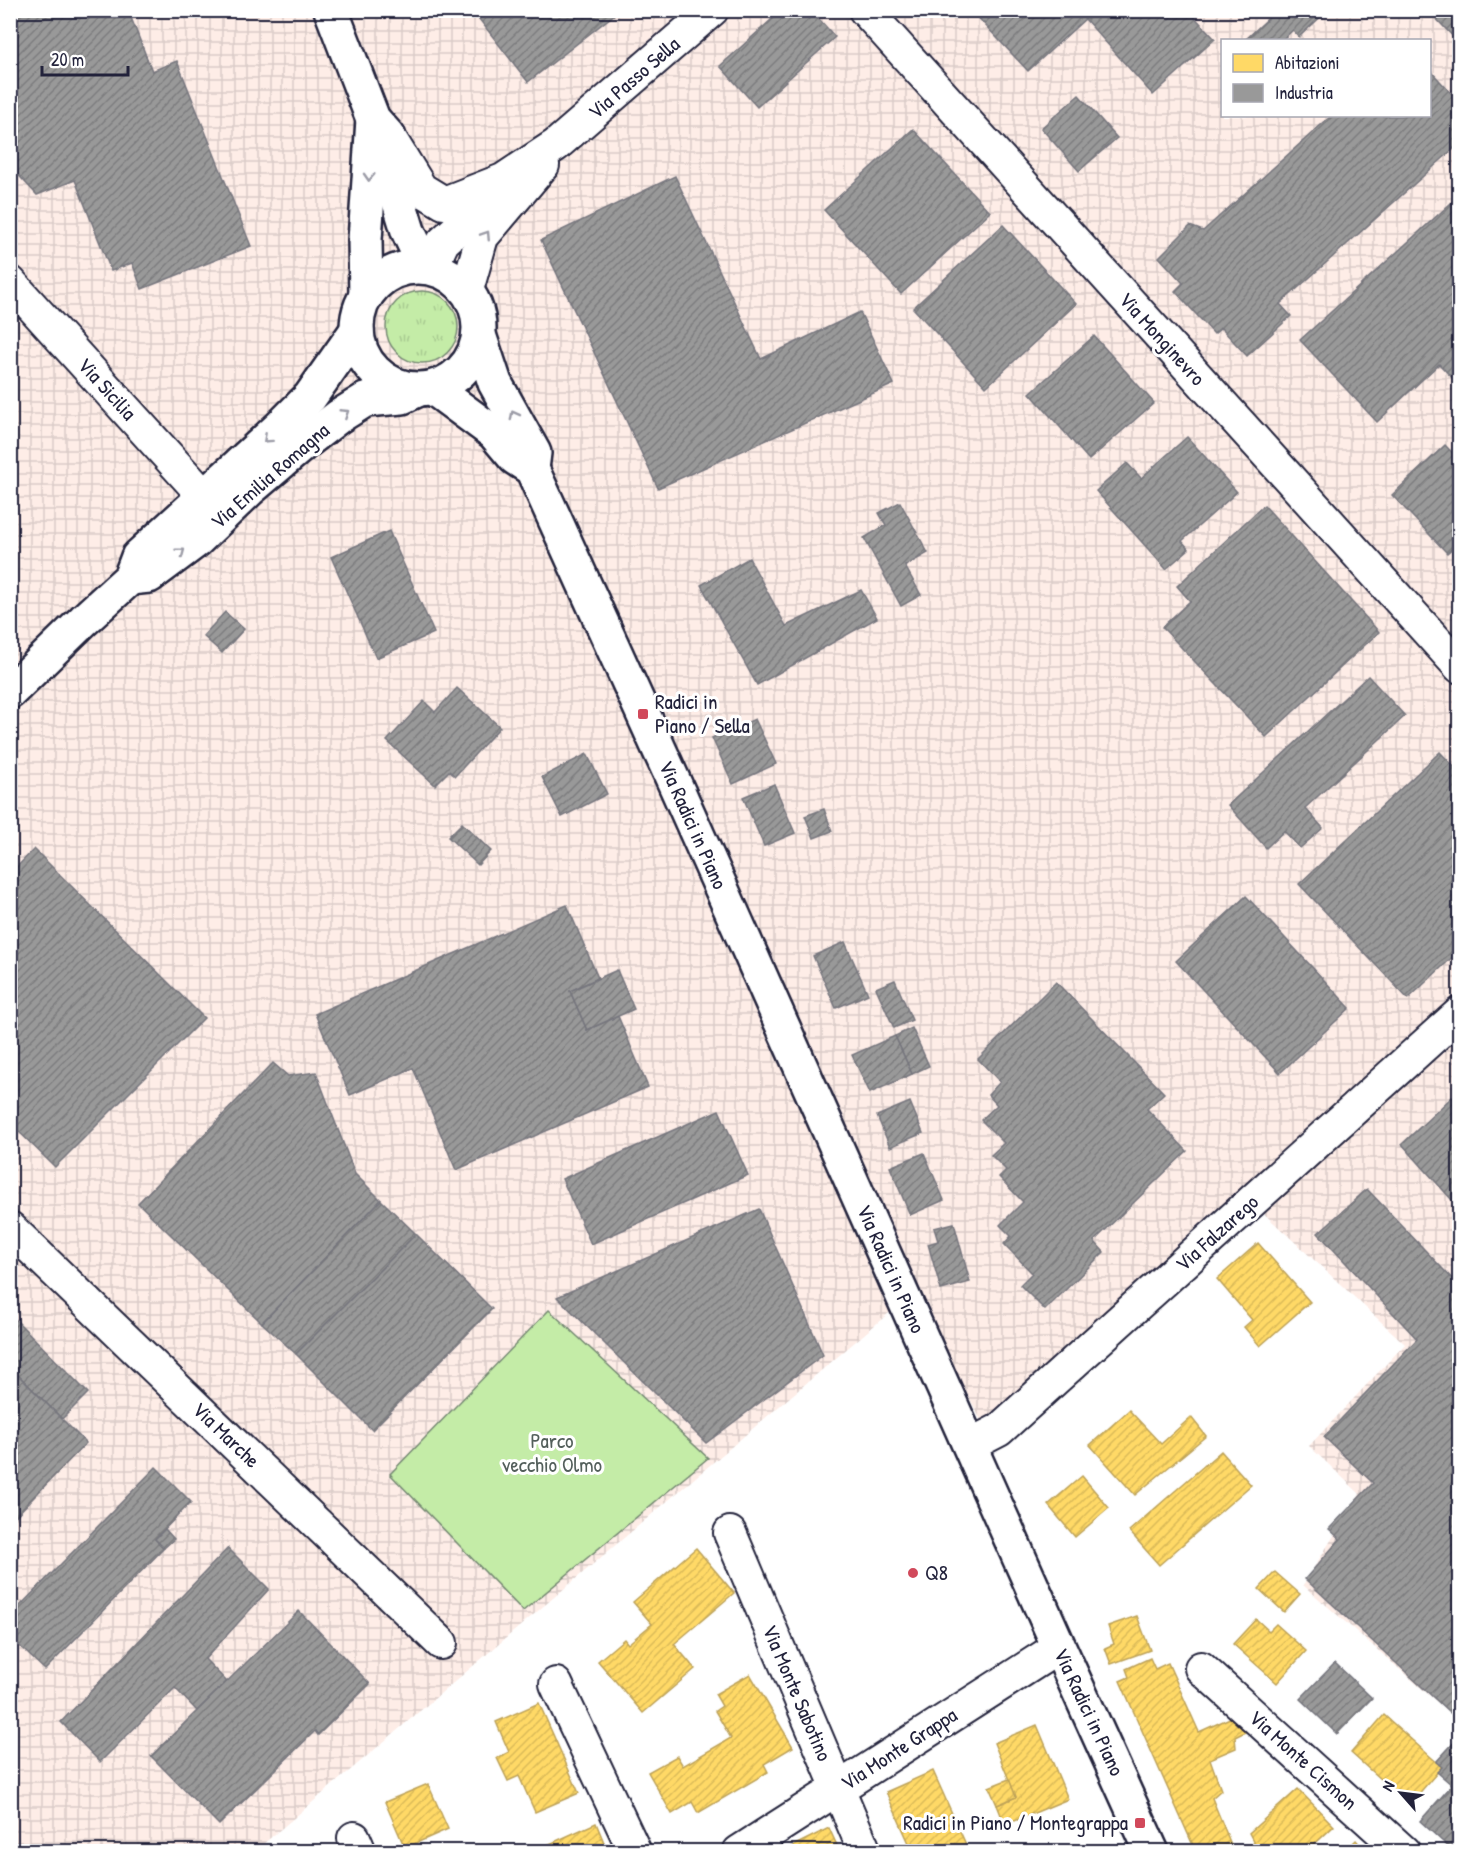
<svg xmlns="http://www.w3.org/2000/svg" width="1470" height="1862" font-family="'Patrick Hand',sans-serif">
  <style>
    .industrial { fill: url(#industrial-grid); fill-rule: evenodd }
    .grass { fill: url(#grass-tufts); stroke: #738771; stroke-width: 1.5 }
    .green { fill: #c4eca7; stroke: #738771; stroke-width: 1.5 }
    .homes { fill: url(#homes-hatch); stroke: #bda259; stroke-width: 1.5 }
    .industry { fill: url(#industry-hatch); stroke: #75757d; stroke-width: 1.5 }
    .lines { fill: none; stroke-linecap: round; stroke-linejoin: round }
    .minor-casing { stroke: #22223b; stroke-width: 36 }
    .tertiary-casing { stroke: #22223b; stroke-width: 38 }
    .minor { stroke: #fff; stroke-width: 32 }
    .tertiary { stroke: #fff; stroke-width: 33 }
    .oneway { stroke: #9c9ca7 }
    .poi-dot { fill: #d1495b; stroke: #fff; stroke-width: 2 }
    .labels { text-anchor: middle; stroke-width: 6; stroke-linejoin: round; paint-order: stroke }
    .street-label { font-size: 21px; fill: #22223b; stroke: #fff }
    .poi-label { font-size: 21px; fill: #22223b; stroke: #fff; text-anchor: start }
    .park-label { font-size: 21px; fill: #535f5b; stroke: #fff }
  </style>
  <defs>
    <pattern id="industrial-grid" width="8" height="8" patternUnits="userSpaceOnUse" patternTransform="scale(1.5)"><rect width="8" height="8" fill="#feede7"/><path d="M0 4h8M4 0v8" fill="none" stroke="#d9cbc7"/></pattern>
    <pattern id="grass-tufts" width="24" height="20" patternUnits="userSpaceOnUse" patternTransform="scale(1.5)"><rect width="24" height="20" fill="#c4eca7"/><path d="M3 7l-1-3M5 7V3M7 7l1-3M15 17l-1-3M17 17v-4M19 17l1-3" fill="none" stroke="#a8ca91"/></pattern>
    <pattern id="homes-hatch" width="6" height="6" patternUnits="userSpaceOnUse" patternTransform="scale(1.5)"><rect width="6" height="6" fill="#ffd966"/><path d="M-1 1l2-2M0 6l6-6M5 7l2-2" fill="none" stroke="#daba59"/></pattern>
    <pattern id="industry-hatch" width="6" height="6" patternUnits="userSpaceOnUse" patternTransform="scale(1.5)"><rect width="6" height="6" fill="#999"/><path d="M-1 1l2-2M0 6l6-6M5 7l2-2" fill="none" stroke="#7c7c7e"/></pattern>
  </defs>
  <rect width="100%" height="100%" fill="#fff"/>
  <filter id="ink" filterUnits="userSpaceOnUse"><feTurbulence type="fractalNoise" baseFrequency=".0167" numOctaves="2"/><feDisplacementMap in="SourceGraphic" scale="12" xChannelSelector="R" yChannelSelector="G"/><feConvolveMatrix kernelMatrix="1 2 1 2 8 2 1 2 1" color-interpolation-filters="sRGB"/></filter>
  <g filter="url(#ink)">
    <path class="industrial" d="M11,11h1448v1710l-156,-136 57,-91 -51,-48 96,-102 -145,-134 -267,234 -78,-153 -660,560 -244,1 -1,-570 3,-4 -3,-3zM1222,40h208v76h-208z"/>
    <circle class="grass" cx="422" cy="327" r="36"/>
    <polygon class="green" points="549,1310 708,1458 523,1611 390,1474"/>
    <g class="homes">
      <polygon points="1258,1243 1310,1302 1260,1346 1244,1327 1252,1320 1217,1279"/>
      <polygon points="1129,1410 1161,1444 1191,1417 1206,1436 1135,1495 1090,1445"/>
      <polygon points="1221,1451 1251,1485 1159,1565 1129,1531"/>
      <polygon points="1082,1476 1109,1508 1075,1537 1048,1505"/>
      <polygon points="696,1548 734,1593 674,1644 695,1669 643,1713 598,1661 624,1639 628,1644 652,1624 633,1602"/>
      <polygon points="1275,1572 1300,1594 1284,1612 1259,1589"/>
      <polygon points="1137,1616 1150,1650 1111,1664 1105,1648 1114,1644 1108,1626"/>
      <polygon points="1256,1619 1269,1631 1276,1624 1306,1651 1277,1683 1233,1644"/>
      <polygon points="1150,1658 1155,1669 1168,1663 1199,1732 1241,1713 1255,1727 1235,1737 1236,1748 1210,1759 1221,1790 1212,1798 1232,1847 1221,1852 1196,1852 1120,1681 1129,1677 1126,1669"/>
      <polygon points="750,1674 793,1747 764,1764 768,1772 698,1813 692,1802 672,1814 648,1772 677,1756 683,1766 731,1738 715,1711 722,1706 715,1694"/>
      <polygon points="539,1703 579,1793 535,1812 519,1776 508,1781 497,1758 509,1752 496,1722"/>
      <polygon points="1384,1715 1442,1767 1409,1805 1351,1753"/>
      <polygon points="1037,1725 1068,1799 1005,1825 997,1805 1016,1797 994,1743"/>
      <polygon points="933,1771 968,1849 964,1852 913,1852 886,1792"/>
      <polygon points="1009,1779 1016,1797 997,1805 989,1787"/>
      <polygon points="428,1784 448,1829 405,1848 385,1802"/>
      <polygon points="1298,1789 1334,1826 1306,1852 1293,1852 1288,1846 1278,1852 1259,1852 1249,1833"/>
      <polygon points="596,1823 608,1852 532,1852"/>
      <polygon points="829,1828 840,1852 781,1852"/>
      <polygon points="1356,1840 1366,1852 1344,1852"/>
    </g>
    <g class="industry">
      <polygon points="10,10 128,10 152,71 177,61 251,246 142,289 132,263 111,271 75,180 37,195 10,166"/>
      <polygon points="472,10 620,10 528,82"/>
      <polygon points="782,10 811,10 835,37 757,107 720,66"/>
      <polygon points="971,10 1188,10 1215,39 1153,95 1085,19 1028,71"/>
      <polygon points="1277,10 1328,10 1299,37 1293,30 1282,40 1245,40"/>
      <polygon points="1428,10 1460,10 1460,44"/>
      <polygon points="1430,70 1460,103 1460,145 1459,144 1280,304 1291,316 1247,356 1221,328 1214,334 1175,291 1183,283 1159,257 1190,226 1203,231 1331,116 1430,116"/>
      <polygon points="1079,95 1117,138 1079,171 1041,128"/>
      <polygon points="913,129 990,212 901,294 824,210"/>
      <polygon points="675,176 761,359 860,312 894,384 658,488 541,240"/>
      <polygon points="1460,195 1460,386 1439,364 1377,422 1300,340"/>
      <polygon points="1003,225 1076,304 986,387 913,308"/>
      <polygon points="1094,336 1154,403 1089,460 1030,393"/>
      <polygon points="1187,437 1237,492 1182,541 1189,549 1166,569 1096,491 1127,463 1141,478"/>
      <polygon points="1445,445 1460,461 1460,542 1447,553 1392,495"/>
      <polygon points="900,502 928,553 905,566 921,595 901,606 864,538 886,525 879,513"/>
      <polygon points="1264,505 1379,632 1266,737 1162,627 1190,601 1177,586"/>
      <polygon points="389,531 434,633 376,658 331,557"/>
      <polygon points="749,558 786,626 861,590 877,618 757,685 701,585"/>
      <polygon points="225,612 244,629 222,653 203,636"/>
      <polygon points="1368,676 1405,716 1305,808 1323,828 1300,848 1284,831 1266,848 1228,805"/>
      <polygon points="457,688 500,727 455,776 449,771 435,785 387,741 424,701 435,712"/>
      <polygon points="755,719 776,764 733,784 712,738"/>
      <polygon points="1440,752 1460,773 1460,950 1408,999 1299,884"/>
      <polygon points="587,754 607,794 562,817 542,777"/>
      <polygon points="774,784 795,833 764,846 743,797"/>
      <polygon points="824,809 832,831 814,838 805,816"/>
      <polygon points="462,823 491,851 478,865 448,837"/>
      <polygon points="34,849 204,1018 55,1167 10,1123 10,868 13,871"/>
      <polygon points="1246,896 1350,1008 1280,1073 1176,961"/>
      <polygon points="567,905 598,978 570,991 587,1030 618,1016 648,1087 456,1170 413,1068 350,1095 315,1014"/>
      <polygon points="845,942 868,994 836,1008 813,956"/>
      <polygon points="617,970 634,1009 587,1030 570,991"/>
      <polygon points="895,980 912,1020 894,1028 876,988"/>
      <polygon points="1056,982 1164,1093 1147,1109 1187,1151 1094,1241 1104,1252 1045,1310 1020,1285 1032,1273 1004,1244 1011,1236 1000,1225 1023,1202 999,1177 1006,1170 991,1155 1004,1143 981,1120 997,1105 988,1095 1000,1082 978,1059"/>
      <polygon points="912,1028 929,1066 912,1074 895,1036"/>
      <polygon points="895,1036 912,1074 870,1093 852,1055"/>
      <polygon points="273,1063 288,1076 316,1072 355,1174 381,1200 262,1323 138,1203"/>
      <polygon points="1452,1097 1460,1105 1460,1209 1402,1144"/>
      <polygon points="910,1102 923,1133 890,1147 877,1116"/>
      <polygon points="719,1110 748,1175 591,1244 562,1179"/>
      <polygon points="924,1153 944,1200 910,1215 890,1167"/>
      <polygon points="1367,1189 1460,1287 1460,1722 1305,1579 1340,1539 1329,1529 1373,1483 1324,1437 1417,1339 1318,1233"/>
      <polygon points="381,1200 416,1234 296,1354 262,1323"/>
      <polygon points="759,1209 823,1355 706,1443 557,1297"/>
      <polygon points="954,1223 970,1282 941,1290 928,1244 938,1241 934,1228"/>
      <polygon points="416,1234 492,1309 372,1430 296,1354"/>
      <polygon points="14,1318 88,1393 62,1419 10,1367 10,1321"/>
      <polygon points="10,1367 86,1443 10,1522"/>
      <polygon points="156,1467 191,1502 155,1539 164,1548 45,1670 10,1637 10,1616"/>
      <polygon points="165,1529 174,1539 164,1548 155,1539"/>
      <polygon points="228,1548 269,1589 205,1659 227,1682 197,1711 175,1688 100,1762 61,1722"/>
      <polygon points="299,1611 370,1684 318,1735 315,1731 219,1825 151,1756"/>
      <polygon points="1335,1663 1372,1698 1337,1734 1300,1699"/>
      <polygon points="1460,1736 1460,1852 1454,1852 1420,1821 1452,1785 1437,1772 1442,1767 1436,1762"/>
    </g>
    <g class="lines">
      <g class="minor-casing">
        <g id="minor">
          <polyline points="865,10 1460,667"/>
          <polyline points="389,137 421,189 444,203 503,180 556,145 712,10"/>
          <polyline points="431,268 443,242 489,200 501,183"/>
          <polyline points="10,282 204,496"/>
          <polyline points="467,290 482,237 543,165"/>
          <polyline points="10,1228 441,1643"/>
          <polyline points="970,1445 999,1430 1460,1013"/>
          <polyline points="730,1533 865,1852"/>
          <polyline points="1201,1668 1404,1852"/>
          <polyline points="556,1684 635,1852"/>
          <polyline points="354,1838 360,1852"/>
          <polyline points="739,1852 1059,1647"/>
        </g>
      </g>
      <g class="tertiary-casing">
        <g id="tertiary">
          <polyline points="331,10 373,119 389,137 397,195 408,231 425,267"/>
          <circle cx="418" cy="328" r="61"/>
          <polyline points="366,296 365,240 373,119"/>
          <polyline points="479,335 495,383 534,453 532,469"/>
          <polyline points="433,388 494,433 515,458 532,469 674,782 1059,1647 1152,1852"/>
          <polyline points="130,578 149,576 196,541 249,490 303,444 338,417 365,400 402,397 417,390"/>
          <polyline points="10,692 84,620 130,578 138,557 280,427 310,397 357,330"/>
        </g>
      </g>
      <use href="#minor" class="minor"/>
      <use href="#tertiary" class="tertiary"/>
    </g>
    <defs><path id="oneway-chevron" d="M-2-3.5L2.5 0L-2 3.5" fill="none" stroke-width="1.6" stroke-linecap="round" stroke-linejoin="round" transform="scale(1.5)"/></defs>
    <g class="oneway">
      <use href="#oneway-chevron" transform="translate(369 177) rotate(93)"/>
      <use href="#oneway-chevron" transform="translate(486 235) rotate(-57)"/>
      <use href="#oneway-chevron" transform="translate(345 413) rotate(-33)"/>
      <use href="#oneway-chevron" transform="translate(514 415) rotate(-118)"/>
      <use href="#oneway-chevron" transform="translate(267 439) rotate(138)"/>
      <use href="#oneway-chevron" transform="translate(181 552) rotate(-37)"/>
    </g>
  </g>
  <g class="poi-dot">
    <rect x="637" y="708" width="12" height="12" rx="3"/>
    <circle cx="913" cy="1573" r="6"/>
    <rect x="1134" y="1817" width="12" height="12" rx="3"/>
  </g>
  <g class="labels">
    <g class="street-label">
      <text transform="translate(634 78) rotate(-41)" y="7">Via Passo Sella</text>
      <text transform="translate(1162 339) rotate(48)" y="7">Via Monginevro</text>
      <text transform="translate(107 389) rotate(48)" y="7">Via Sicilia</text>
      <text transform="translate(270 476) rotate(-41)" y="7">Via Emilia Romagna</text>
      <text transform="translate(693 825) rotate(66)" y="7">Via Radici in Piano</text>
      <text transform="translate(1217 1233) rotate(-42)" y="7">Via Falzarego</text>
      <text transform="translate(891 1269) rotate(66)" y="7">Via Radici in Piano</text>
      <text transform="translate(226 1435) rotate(44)" y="7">Via Marche</text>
      <text transform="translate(797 1693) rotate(67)" y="7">Via Monte Sabotino</text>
      <text transform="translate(1089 1712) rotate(65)" y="7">Via Radici in Piano</text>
      <text transform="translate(899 1749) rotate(-33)" y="7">Via Monte Grappa</text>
      <text transform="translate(1303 1760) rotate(42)" y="7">Via Monte Cismon</text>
    </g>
    <g class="poi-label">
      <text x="655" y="709">Radici in<tspan x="655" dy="24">Piano / Sella</tspan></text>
      <text x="925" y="1580">Q8</text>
      <text x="1128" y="1830" text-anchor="end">Radici in Piano / Montegrappa</text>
    </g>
    <g class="park-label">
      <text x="552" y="1448">Parco<tspan x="552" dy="24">vecchio Olmo</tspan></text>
    </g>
  </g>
  <rect width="1470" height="1862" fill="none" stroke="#fff" stroke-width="36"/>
  <rect x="18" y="18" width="1434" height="1826" fill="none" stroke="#22223b" stroke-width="2" filter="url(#ink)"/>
  <rect x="1221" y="39" width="210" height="78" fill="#ffffff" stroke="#a7a7b1" stroke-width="1.5"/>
  <rect x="1233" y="54" width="30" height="18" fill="#ffd966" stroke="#a7a7b1" stroke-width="1.5"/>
  <text x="1275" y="69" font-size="18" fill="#22223b">Abitazioni</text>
  <rect x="1233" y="84" width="30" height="18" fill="#999999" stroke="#a7a7b1" stroke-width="1.5"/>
  <text x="1275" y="99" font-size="18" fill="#22223b">Industria</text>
  <g transform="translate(1401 1793) rotate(298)" stroke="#ffffff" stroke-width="4.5" paint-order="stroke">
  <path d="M0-4.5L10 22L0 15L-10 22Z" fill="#22223b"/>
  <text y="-9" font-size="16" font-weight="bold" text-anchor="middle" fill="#22223b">N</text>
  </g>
  <path d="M42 66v9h86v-9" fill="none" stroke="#22223b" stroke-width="3"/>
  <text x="51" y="66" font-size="18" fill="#22223b" stroke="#ffffff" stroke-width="4.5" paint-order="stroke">20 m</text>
</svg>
